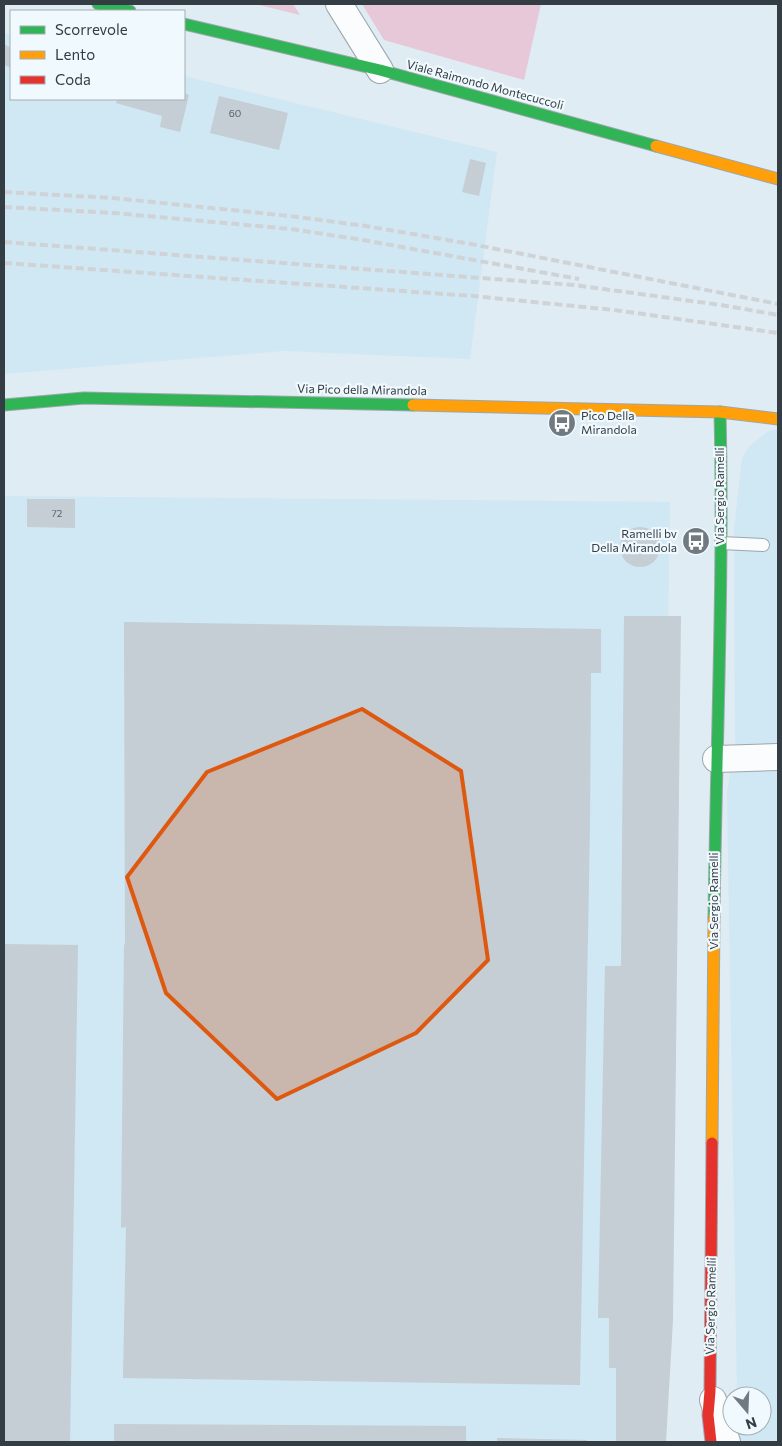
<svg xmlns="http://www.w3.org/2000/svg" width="782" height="1446" font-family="Commissioner,sans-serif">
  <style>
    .built { fill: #d0e7f4 }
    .green { fill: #e6c8d8 }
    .building { fill: #c4ced4 }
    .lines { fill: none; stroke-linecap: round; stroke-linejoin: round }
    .lane-casing { stroke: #9ca6ac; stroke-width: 14 }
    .street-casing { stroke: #9ca6ac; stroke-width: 28 }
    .fast-casing { stroke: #9ca6ac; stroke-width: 13 }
    .slow-casing { stroke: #9ca6ac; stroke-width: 13 }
    .jam-casing { stroke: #9ca6ac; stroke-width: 13 }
    .lane { stroke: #fafcfd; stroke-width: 12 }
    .street { stroke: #fafcfd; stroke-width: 26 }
    .fast { stroke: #30b455; stroke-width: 11 }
    .slow { stroke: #ff9f0a; stroke-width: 11 }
    .jam { stroke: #e5322d; stroke-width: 11 }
    .rail { stroke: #d0d3d6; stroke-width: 4; stroke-dasharray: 8 4; stroke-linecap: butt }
    .marked { fill: #df580f; fill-opacity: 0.2; stroke: #df580f; stroke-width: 4; stroke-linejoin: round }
    .labels { text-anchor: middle; stroke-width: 4.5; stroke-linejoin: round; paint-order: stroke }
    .number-label { font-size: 10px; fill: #586167 }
    .street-label { font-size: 12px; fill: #343d43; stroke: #f0f9fe }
    .poi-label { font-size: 12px; fill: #343d43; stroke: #f0f9fe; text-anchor: start }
  </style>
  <rect width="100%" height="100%" fill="#dfecf3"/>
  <g class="built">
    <polygon points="4,33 11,35 11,99 184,99 184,76 497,152 470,359 284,351 4,374"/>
    <polygon points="778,429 778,1442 734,1442 736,1426 762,1426 762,1396 737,1396 727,792 735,743 734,529 742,458 749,447 768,431"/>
    <polygon points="4,496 670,502 655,1442 4,1442"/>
  </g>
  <g class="green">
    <polygon points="255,4 293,4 300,15"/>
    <polygon points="362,4 541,4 524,80 384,40"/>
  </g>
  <g class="building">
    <polygon points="4,44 11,48 11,68 4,65"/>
    <polygon points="184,93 189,95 180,132 160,127 162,116 116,103 117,99 184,99"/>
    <polygon points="219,96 288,113 279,150 210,133"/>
    <polygon points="470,159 486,163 479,196 462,192"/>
    <polygon points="27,499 75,499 75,528 27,527"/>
    <circle cx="640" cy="547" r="20"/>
    <polygon points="624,616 681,616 673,1320 666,1442 616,1442 616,1368 609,1368 609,1318 598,1318 605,966 621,966"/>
    <polygon points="124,622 601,629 601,673 591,673 590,823 580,1385 123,1378 126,1227 121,1228 124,944 125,945"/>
    <polygon points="4,944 78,945 70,1442 4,1442"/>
    <polygon points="114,1424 466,1426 466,1442 114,1442"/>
    <polygon points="497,1438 587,1440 587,1442 497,1442"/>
  </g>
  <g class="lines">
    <g class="lane-casing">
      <polyline id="lane" points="721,543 763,545"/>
    </g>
    <g class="street-casing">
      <g id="street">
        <polyline points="339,4 380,70"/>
        <polyline points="716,759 778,757"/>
        <polyline points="713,1400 727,1442"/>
      </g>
    </g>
    <g class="fast-casing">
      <g id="fast">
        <polyline points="98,4 130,11"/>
        <polyline points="184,24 380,70 656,146"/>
        <polyline points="4,405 84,398 413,405"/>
        <path d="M714,918c2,-168 10,-337 6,-506"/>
      </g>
    </g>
    <g class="slow-casing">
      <g id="slow">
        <polyline points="656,146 778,179"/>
        <polyline points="413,405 720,412 778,419"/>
        <polyline points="712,1143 714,918"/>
      </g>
    </g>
    <g class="jam-casing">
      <polyline id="jam" points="711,1442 708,1415 710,1391 712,1143"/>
    </g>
    <use href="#lane" class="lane"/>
    <use href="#street" class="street"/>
    <use href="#fast" class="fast"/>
    <use href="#slow" class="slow"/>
    <use href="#jam" class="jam"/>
    <g class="rail">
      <polyline points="4,192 113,198 290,216 366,226 471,244 778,304"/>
      <polyline points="4,207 114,213 291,229 363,240 579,279"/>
      <polyline points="4,242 574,285 721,305 778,315"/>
      <polyline points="4,263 473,296 614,310 778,333"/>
    </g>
  </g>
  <path class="marked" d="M362,709l99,62 27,189 -72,73 -139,66 -111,-106 -39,-116 80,-105z"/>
  <defs>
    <g id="bus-disc" transform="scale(1.4375)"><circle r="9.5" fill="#707a81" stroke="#f0f9fe"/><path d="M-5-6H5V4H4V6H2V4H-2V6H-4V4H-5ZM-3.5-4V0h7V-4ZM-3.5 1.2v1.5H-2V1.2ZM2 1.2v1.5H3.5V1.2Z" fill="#fff"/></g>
  </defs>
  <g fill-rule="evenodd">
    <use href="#bus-disc" x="562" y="423"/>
    <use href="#bus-disc" x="696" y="541"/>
  </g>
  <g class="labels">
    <g class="number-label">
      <text x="235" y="117">60</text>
      <text x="57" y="517">72</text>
    </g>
    <g class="street-label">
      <text transform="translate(485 85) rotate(15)" y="4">Viale Raimondo Montecuccoli</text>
      <text transform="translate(362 390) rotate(1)" y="4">Via Pico della Mirandola</text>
      <text transform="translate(720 496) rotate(-90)" y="4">Via Sergio Ramelli</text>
      <text transform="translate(714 901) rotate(-90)" y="4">Via Sergio Ramelli</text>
      <text transform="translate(711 1306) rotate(-89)" y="4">Via Sergio Ramelli</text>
    </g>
    <g class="poi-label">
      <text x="581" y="420">Pico Della<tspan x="581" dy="14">Mirandola</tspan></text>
      <text x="677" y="538" text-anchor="end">Ramelli bv<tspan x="677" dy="14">Della Mirandola</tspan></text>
    </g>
  </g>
  <rect width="782" height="1446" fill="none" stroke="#343d43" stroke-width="10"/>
  <rect x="10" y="10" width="175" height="90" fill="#f0f9fe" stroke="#a5aeb3"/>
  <rect x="20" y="26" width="25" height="8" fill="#30b455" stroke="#a5aeb3"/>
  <text x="55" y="35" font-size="15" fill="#343d43">Scorrevole</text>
  <rect x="20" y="51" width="25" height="8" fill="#ff9f0a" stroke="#a5aeb3"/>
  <text x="55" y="60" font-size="15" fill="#343d43">Lento</text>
  <rect x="20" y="76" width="25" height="8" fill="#e5322d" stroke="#a5aeb3"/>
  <text x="55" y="85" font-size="15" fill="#343d43">Coda</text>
  <g transform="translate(747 1411) rotate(161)"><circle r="24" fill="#f0f9fe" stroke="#a5aeb3"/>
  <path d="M0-4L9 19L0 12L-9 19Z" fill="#707a81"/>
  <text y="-8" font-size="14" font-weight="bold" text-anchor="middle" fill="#343d43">N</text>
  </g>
</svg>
